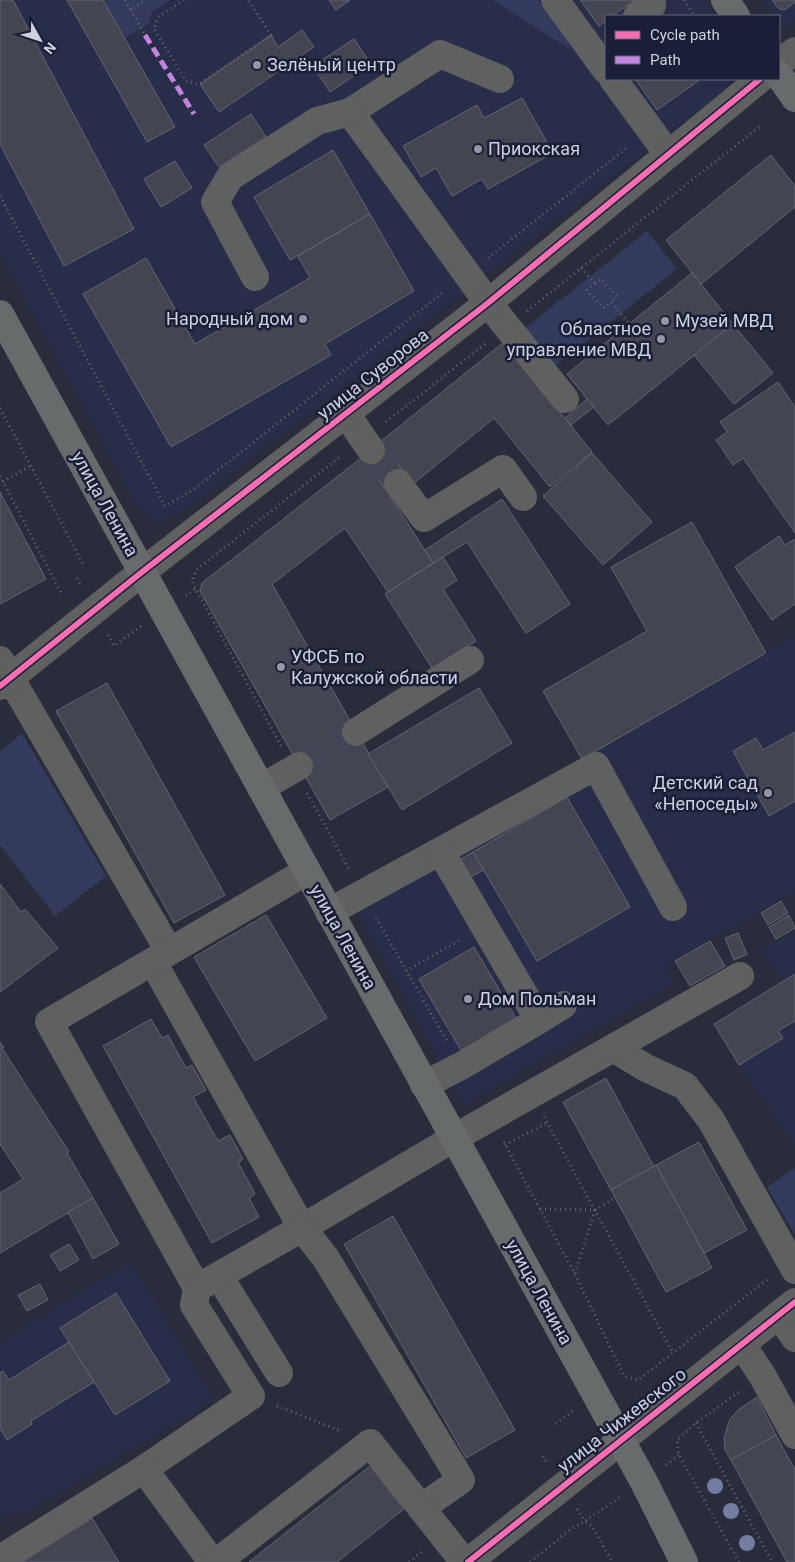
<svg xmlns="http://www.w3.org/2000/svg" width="795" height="1562" font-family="Roboto,sans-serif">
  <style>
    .built { fill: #282d4a }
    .green { fill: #343a5d }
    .building { fill: #434551; stroke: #636672 }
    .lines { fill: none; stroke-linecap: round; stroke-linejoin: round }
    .minor-tunnel { stroke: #424553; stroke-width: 28; stroke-dasharray: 28 14; stroke-linecap: butt }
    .path { stroke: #646669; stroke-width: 3; stroke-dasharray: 1 4; stroke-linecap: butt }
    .minor { stroke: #5e615f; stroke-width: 28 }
    .major { stroke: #686b6b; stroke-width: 28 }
    .quiet { stroke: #c483df; stroke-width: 5; stroke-dasharray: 10 5; stroke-linecap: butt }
    .cycleway-casing { stroke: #1a1e36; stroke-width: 9 }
    .cycleway { stroke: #f96db3; stroke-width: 6 }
    .tree { fill: #757ca1 }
    .poi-dot { fill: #9497a7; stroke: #1a1e36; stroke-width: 2 }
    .labels { text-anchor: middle; stroke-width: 5; stroke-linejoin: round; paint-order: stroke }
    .poi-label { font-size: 18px; fill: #cdd1e1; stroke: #1a1e36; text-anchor: start }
    .street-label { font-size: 18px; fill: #cdd1e1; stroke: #1a1e36 }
  </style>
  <rect width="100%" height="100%" fill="#292c3a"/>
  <g class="built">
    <polygon points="0,0 704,0 716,16 606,16 606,79 732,79 722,92 184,511 156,522 136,504 0,253"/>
    <polygon points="762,0 795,0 795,21 788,27 779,26 779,16 773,16"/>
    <polygon points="795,635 795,892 665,965 674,983 464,1105 344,890 582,759"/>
    <polygon points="795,931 795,1146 739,1065 714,1024 784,981 760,951"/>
    <polygon points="130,1261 214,1400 29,1511 0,1515 0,1342"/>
  </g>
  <g class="green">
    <polygon points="103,0 170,0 152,12 148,24 125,37"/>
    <polygon points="492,0 538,0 567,37 570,49"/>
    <polygon points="647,231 677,269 554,367 524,329"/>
    <polygon points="22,733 106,876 55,916 0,845 0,752"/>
    <polygon points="795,1168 795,1235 767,1187"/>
  </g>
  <g class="building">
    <polygon points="0,0 13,0 134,229 64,266 0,144"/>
    <polygon points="67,0 103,0 175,127 147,142"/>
    <polygon points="329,0 350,0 336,10"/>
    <polygon points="580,0 635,0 612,16 606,16 606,21 599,26"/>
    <polygon points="772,0 795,0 795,2 786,9 781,10 777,7"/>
    <polygon points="302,30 314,47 219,112 200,84 271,35 278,47"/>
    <polygon points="354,39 371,64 330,92 313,66"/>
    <polygon points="635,79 701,79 657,110"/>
    <polygon points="522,98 553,153 488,189 482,179 452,196 436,168 421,177 403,146 477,105 484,118"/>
    <polygon points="251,114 266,137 219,167 204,145"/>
    <polygon points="333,150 370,214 290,260 254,197"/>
    <polygon points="771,155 795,186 795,207 701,284 666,240"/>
    <polygon points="175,161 192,188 161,207 144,179"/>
    <polygon points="370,214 414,291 325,344 331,355 171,447 83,294 146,258 195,344 310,278 298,256"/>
    <polygon points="692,273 733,324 608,425 567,374"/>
    <polygon points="733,324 773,373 734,404 694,355"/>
    <polygon points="504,342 592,452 550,487 494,418 413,484 380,442"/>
    <polygon points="778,382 795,407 795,533 743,458 733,465 716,440 727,432 720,422"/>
    <polygon points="587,399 594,407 571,425 565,418"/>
    <polygon points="380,442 407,475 387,491 361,458"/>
    <polygon points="592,453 652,522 603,565 543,496"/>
    <polygon points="361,458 387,491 433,563 388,592 345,528 272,584 388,787 330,820 200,591 202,583"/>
    <polygon points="0,492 46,579 0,604"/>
    <polygon points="502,499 570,604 526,633 467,542 433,563 425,550"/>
    <polygon points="692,522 766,653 582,759 543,691 647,631 611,567"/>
    <polygon points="779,536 785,545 795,539 795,604 772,620 735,567"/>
    <polygon points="443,557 457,580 443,589 476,641 432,668 385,594"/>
    <polygon points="107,683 225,895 174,923 56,711"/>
    <polygon points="479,688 512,743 402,810 368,754"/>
    <polygon points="795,732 795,801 769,816 733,751 756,738 763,750"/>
    <polygon points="567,797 630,907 537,961 473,852"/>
    <polygon points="473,852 484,870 463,881 453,864"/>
    <polygon points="0,884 21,912 25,909 58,948 0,992"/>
    <polygon points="781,901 788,913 768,925 761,913"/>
    <polygon points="266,915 327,1018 255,1061 194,957"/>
    <polygon points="789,915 795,928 776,939 769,927"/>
    <polygon points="738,933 747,954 734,960 725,938"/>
    <polygon points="710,941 725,966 690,986 675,961"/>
    <polygon points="474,947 517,1020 462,1052 419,979"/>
    <polygon points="795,974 795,1021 778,1031 783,1038 739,1065 714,1024"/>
    <polygon points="151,1019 162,1038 168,1035 186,1068 192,1065 206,1090 193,1097 218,1141 230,1135 243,1159 238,1162 255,1194 249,1198 259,1217 212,1243 103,1046"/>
    <polygon points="0,1042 4,1047 2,1048 69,1152 67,1153 93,1198 0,1253 0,1193 23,1179 0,1144"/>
    <polygon points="606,1078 654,1167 611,1190 563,1102"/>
    <polygon points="699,1142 747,1230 704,1253 656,1165"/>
    <polygon points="656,1165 712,1268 666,1292 611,1190"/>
    <polygon points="93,1198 119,1244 93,1259 68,1212"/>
    <polygon points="393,1216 515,1430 466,1458 344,1244"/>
    <polygon points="69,1244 79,1260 60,1271 50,1255"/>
    <polygon points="40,1284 48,1300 27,1311 18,1295"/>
    <polygon points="116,1293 170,1381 115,1415 60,1328"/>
    <polygon points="69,1342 94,1382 31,1421 32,1424 7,1440 0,1428 0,1373 3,1371 9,1380"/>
    <polygon points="757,1397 776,1435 731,1460 725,1450 724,1438 730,1419 738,1410"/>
    <polygon points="776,1435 795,1470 795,1562 787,1562 731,1460"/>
    <polygon points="370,1466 404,1509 337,1562 249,1562"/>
    <polygon points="92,1518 119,1562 22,1562"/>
  </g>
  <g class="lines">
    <g class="minor-tunnel">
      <polyline points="371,450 398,483"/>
      <polyline points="299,766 356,732"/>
    </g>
    <g class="path">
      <polyline points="125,0 131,10 145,0"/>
      <polyline points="184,0 158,17 154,29 186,81 200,84 271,35 248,0"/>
      <polyline points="684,0 695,16"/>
      <polyline points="131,10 145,35"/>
      <polyline points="0,196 165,506 193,490 445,291"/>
      <polyline points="488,258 628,147"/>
      <polyline points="581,268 595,283 601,279 617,296 611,302 629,323"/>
      <polyline points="595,283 587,290 603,308 611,302"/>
      <polyline points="527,311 759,127"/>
      <polyline points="0,408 83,564"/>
      <polyline points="386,422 485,344"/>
      <polyline points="0,476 61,593"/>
      <polyline points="3,482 32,465"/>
      <polyline points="77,578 81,585"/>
      <polyline points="186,596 195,589"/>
      <polyline points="108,635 114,646 141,626"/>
      <polyline points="281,746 192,582 196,570 341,456"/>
      <polyline points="307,793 350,871"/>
      <polyline points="376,918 448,1043"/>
      <polyline points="406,971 462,939"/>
      <polyline points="544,1117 673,1353"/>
      <polyline points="504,1142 575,1274 624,1376 638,1380 769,1278"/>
      <polyline points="505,1145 547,1123"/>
      <polyline points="540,1209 595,1210 575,1273"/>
      <polyline points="595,1210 615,1198"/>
      <polyline points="277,1406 341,1431"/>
      <polyline points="696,1423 772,1562"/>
      <polyline points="556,1424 574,1410"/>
      <polyline points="543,1456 548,1464"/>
      <polyline points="666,1465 679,1455"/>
      <polyline points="577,1509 585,1521 620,1497"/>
      <polyline points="409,1562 422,1552"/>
      <polyline points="530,1562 571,1529 585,1521 592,1526 612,1562"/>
      <polyline points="739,1562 679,1455 677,1440 696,1423 739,1392"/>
    </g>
    <g class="minor">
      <polyline points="555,0 606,70"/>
      <polyline points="637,16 652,5"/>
      <polyline points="779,63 795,51"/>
      <polyline points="500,79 440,54 350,112 488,303 565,399"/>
      <polyline points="613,79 668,154"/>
      <polyline points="255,277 215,202 230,177 317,121 350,112"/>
      <polyline points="346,414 371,450"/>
      <polyline points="398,483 424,518 503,469 523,497"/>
      <polyline points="0,660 169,951"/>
      <polyline points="0,686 142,572 488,303 760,79"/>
      <polyline points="356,732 470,660"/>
      <polyline points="261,788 299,766"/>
      <polyline points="329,912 596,766 673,907"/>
      <polyline points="153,962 302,1228 454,1138 613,1048 646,1068 685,1086 711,1120 795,1270"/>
      <polyline points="539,1020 563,1005"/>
      <polyline points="613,1048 740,976"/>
      <polyline points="424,1085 461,1066 539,1020 441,852"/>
      <polyline points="219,1276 279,1373"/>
      <polyline points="197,1288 49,1022 307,871"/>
      <polyline points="779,1315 795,1338"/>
      <polyline points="742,1345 762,1375 795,1435"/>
      <polyline points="144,1469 251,1396 194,1305 197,1288 302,1228 325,1257 461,1480 421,1508"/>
      <polyline points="0,1559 144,1469 212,1562"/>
      <polyline points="217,1562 370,1443 464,1562"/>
      <polyline points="468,1562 795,1302"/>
    </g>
    <g class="major">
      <polyline points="725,0 736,16"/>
      <polyline points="779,75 795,98"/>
      <polyline points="0,314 644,1482 684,1562"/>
    </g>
    <polyline class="quiet" points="145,35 194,114"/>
    <g class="cycleway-casing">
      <g id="cycleway">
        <polyline points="0,686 142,572 488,303 760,79"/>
        <polyline points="468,1562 795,1302"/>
      </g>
    </g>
    <use href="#cycleway" class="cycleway"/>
  </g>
  <g class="tree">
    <circle cx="715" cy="1486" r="8"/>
    <circle cx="731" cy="1511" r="8"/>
    <circle cx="747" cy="1543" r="8"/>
  </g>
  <g class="poi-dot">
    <circle cx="257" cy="65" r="5"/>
    <circle cx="478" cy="149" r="5"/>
    <circle cx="303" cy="319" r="5"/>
    <circle cx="665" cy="321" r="5"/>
    <circle cx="661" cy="339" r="5"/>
    <circle cx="281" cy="667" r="5"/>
    <circle cx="768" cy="793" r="5"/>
    <circle cx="468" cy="999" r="5"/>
  </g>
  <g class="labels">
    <g class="poi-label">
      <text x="267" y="71">Зелёный центр</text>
      <text x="488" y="155">Приокская</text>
      <text x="293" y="325" text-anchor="end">Народный дом</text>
      <text x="675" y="327">Музей МВД</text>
      <text x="651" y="335" text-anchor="end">Областное<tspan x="651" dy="21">управление МВД</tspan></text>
      <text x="291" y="663">УФСБ по<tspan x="291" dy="21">Калужской области</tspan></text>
      <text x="758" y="789" text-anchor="end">Детский сад<tspan x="758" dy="21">«Непоседы»</tspan></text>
      <text x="478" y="1005">Дом Польман</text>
    </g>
    <g class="street-label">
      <text transform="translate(373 374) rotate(-38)" y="6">улица Суворова</text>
      <text transform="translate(105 504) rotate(61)" y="6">улица Ленина</text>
      <text transform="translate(343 937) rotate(61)" y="6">улица Ленина</text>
      <text transform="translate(539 1292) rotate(61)" y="6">улица Ленина</text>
      <text transform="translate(622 1420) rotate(-38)" y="6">улица Чижевского</text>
    </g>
  </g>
  <rect x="605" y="15" width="175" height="65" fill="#1a1e36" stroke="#62667a"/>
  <rect x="615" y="31" width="25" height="8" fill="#f96db3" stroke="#62667a"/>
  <text x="650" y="40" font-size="15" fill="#cdd1e1">Cycle path</text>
  <rect x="615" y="56" width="25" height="8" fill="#c483df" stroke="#62667a"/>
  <text x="650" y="65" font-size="15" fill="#cdd1e1">Path</text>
  <g transform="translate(40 40) rotate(130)" stroke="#1a1e36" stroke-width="4" paint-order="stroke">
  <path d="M0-4L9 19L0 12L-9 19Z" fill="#cdd1e1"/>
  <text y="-8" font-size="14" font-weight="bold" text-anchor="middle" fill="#cdd1e1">N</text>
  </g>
</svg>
